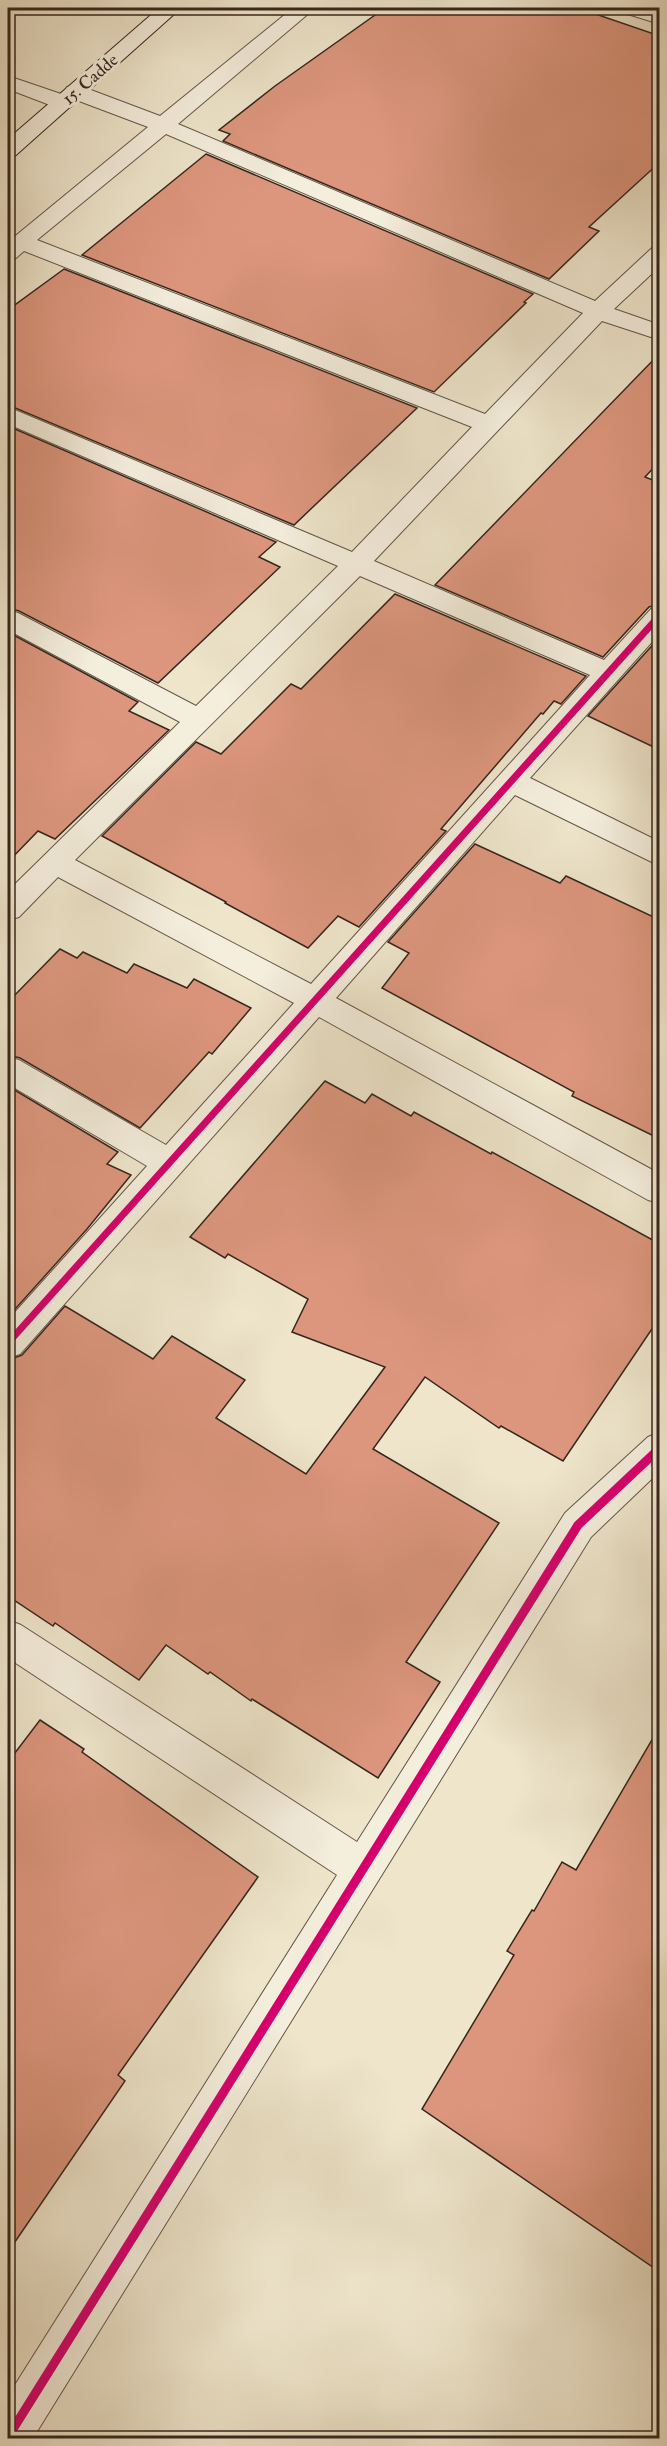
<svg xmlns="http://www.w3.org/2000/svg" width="667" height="2446" font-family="'IM FELL Double Pica',serif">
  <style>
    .building { fill: #dc967d; stroke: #37261d; stroke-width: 1.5 }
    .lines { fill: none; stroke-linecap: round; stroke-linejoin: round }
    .minor-casing { stroke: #655648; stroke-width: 2 }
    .tertiary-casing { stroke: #655648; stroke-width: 2 }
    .secondary-casing { stroke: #37261d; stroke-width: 2 }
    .minor { fill: #f4eedd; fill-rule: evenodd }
    .tertiary { fill: #f4eedd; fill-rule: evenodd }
    .secondary { fill: #f4eedd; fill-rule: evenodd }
    .cycleway-far1-casing { stroke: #f4eedd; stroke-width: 10 }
    .cycleway-casing { stroke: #f4eedd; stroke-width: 13 }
    .cycleway-far1 { stroke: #d6006c; stroke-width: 7 }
    .cycleway { stroke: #d6006c; stroke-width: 9 }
    .labels { text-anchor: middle; stroke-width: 6; stroke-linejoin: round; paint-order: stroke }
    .far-street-label { font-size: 18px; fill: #37261d; stroke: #f4eedd }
  </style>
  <rect width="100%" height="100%" fill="#eee5cb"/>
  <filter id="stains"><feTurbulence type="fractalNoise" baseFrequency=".00333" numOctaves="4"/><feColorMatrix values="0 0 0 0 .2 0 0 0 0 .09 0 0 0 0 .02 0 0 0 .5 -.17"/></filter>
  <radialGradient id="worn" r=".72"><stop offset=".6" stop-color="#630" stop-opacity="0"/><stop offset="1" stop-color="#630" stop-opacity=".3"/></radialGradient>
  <g class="building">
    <polygon points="385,8 578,8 660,36 660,162 589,227 599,231 549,279 223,141 230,134 219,130 275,86"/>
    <polygon points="206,154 533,294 524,302 526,303 434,392 82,255"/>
    <polygon points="64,269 417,408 294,525 8,405 8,310"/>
    <polygon points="660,353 660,461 645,477 660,483 660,604 649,607 603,657 435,585"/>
    <polygon points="8,426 276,542 259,557 280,567 158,683 19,611 8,608"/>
    <polygon points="395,594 586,676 561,704 554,701 543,714 541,713 441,829 446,831 359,927 338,916 308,948 225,903 226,902 102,836 196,742 221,754 291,684 301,689"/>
    <polygon points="8,632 138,702 129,711 169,730 55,839 38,831 8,862"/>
    <polygon points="660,637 660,750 588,716"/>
    <polygon points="475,844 560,883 566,876 660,920 660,1139 572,1096 574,1092 382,988 409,953 388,942"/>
    <polygon points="60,949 77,958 83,952 127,973 134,964 187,988 194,979 251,1008 212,1054 209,1052 140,1128 20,1058 8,1055 8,1002"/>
    <polygon points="325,1081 365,1103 372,1094 411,1116 414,1112 491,1154 492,1152 660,1244 660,1317 563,1461 501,1426 499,1428 425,1377 373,1449 499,1523 406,1662 440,1682 378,1778 252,1699 251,1701 210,1672 208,1674 166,1645 139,1680 55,1623 53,1626 8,1596 8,1360 22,1355 65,1306 153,1359 172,1336 245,1380 216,1418 306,1474 385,1367 292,1332 308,1299 228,1254 225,1258 190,1237"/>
    <polygon points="8,1086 118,1152 107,1164 131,1175 87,1229 8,1317"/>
    <polygon points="40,1720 84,1749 82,1752 258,1877 118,2075 125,2081 8,2252 8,1762"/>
    <polygon points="660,1726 660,2272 422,2109 514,1955 507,1951 532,1910 534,1911 562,1862 576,1870"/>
  </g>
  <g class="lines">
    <g class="minor-casing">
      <g id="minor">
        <path d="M293,8h22l-137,116 417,177 57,-53 8,-2v20l-46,43 46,16v15l-58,-19 -228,240 230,99 47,-51 9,-3v27l-130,145 130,64v24l-145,-71 -179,203 324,176v29l-12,-3 -329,-183 -299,337 -12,4v-38l139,-154 -139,-82v-27l11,3 147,85 128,-142 -236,-126 -39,40 -11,3v-29l172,-169 -172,-92v-20l10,3 178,93 142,-140 -330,-142v-17l344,145 120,-125 -448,-176 -8,7 -8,2v-18l140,-115 -77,-29 3,4 -3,5 -8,1 -8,-1 -47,-18v-13l59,20 -3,-4 3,-5 8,-1 8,1 77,29zM166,134l417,179 -98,101 -448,-174zM360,576l230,99 -279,309 -236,-124z"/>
        <polygon points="660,1432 660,1471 591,1537 33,2438 8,2438 8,2396 337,1875 8,1658 8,1620 21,1625 357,1842 565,1513 648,1437"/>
      </g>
    </g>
    <g class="tertiary-casing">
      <polygon id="tertiary" points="618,8 648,8 660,11 660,24 621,12"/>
    </g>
    <g class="secondary-casing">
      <polygon id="secondary" points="159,8 181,8 16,155 8,157 8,139"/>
    </g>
    <use href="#minor" class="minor"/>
    <use href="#tertiary" class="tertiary"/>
    <use href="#secondary" class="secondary"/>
    <g class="cycleway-far1-casing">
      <polyline id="cycleway-far1" points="8,1343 660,615"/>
    </g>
    <g class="cycleway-casing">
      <polyline id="cycleway" points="8,2437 578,1525 660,1448"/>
    </g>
    <use href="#cycleway-far1" class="cycleway-far1"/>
    <use href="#cycleway" class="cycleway"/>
  </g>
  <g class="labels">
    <g class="far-street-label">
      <text transform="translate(90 79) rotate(-41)" y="6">15. Cadde</text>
    </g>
  </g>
  <rect width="667" height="2446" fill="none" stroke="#eee5cb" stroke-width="30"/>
  <rect x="9" y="9" width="649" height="2428" fill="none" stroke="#37261d" stroke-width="3"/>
  <rect x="15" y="15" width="637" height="2416" fill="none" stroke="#37261d" stroke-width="1.5"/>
  <rect width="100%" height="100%" filter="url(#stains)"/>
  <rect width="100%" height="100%" fill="url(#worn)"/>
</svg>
